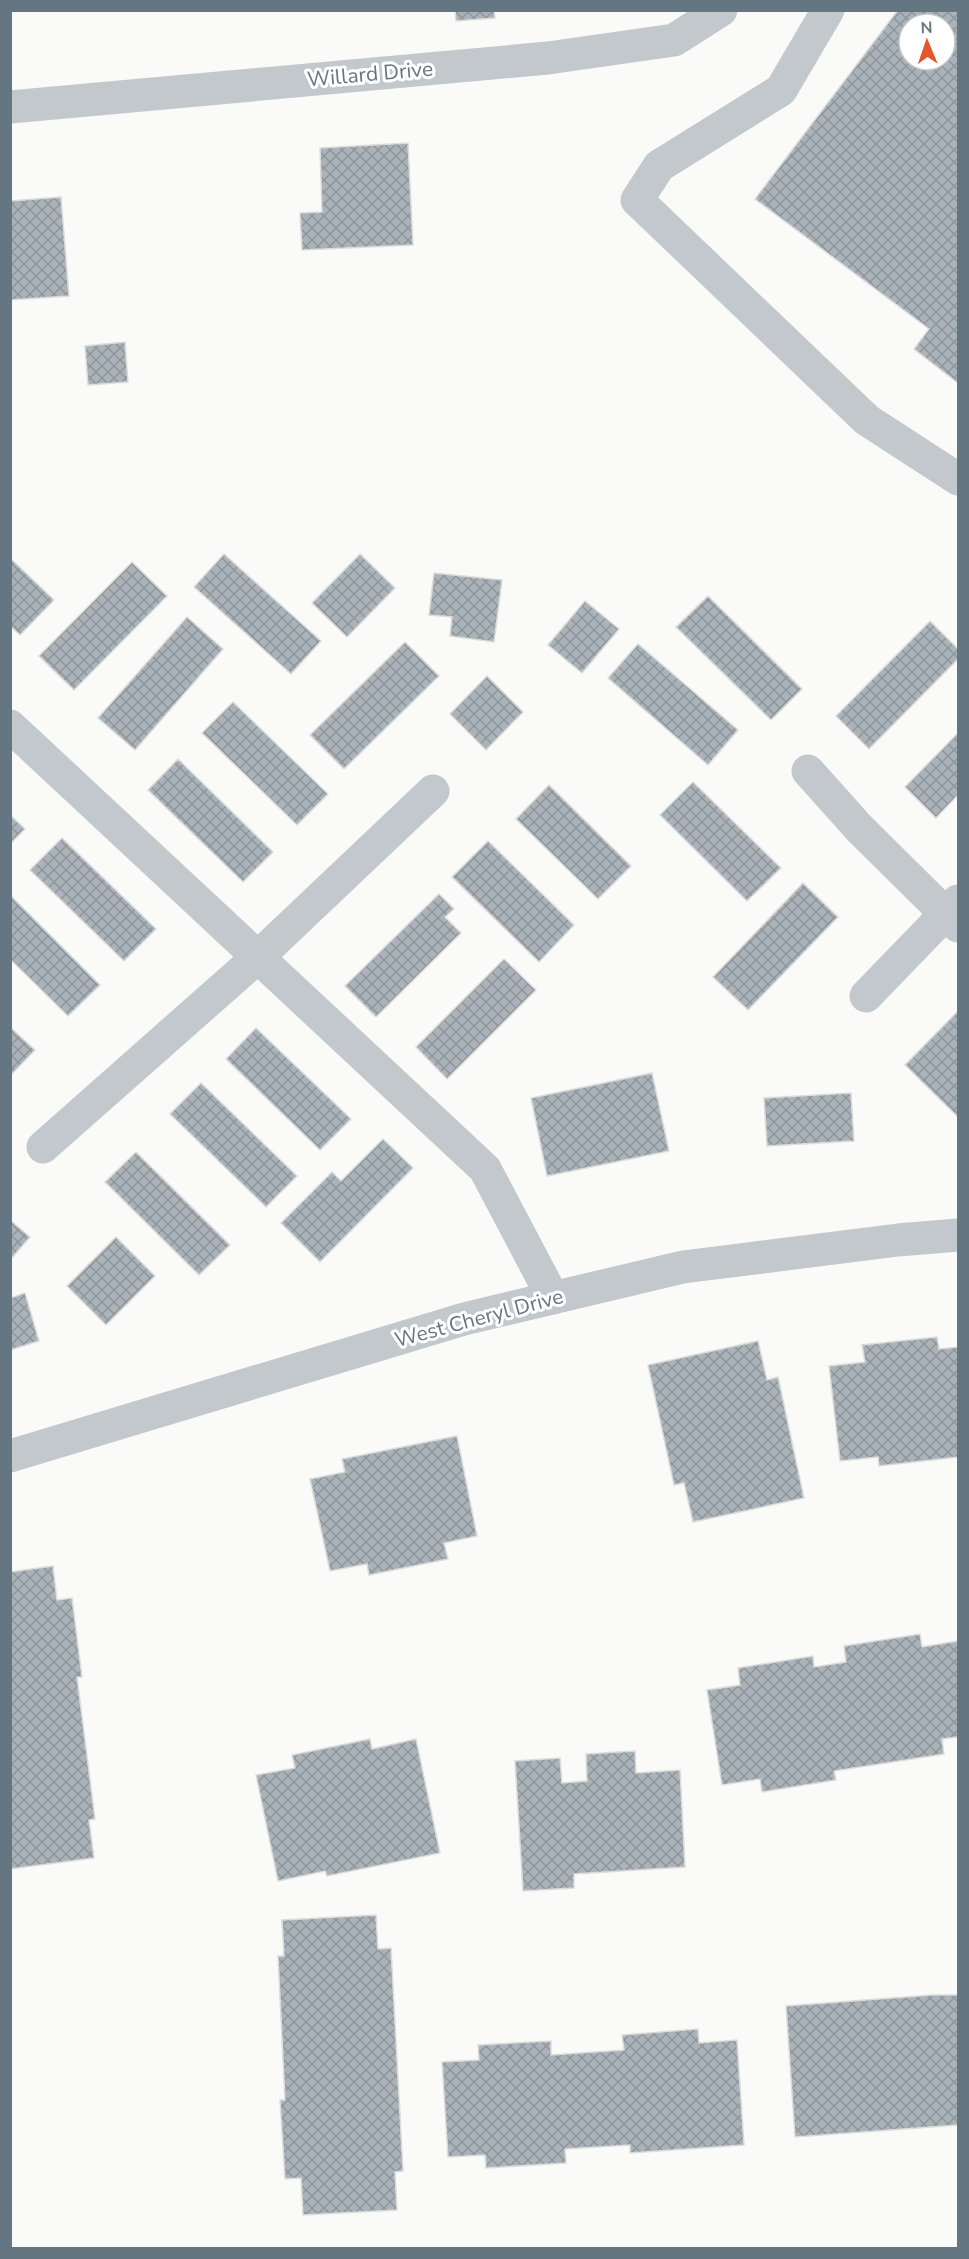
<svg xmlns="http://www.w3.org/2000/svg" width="969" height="2259" font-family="'Nunito Sans',sans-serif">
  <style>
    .building { fill: url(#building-cross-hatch); stroke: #dcdcda; stroke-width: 1.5; fill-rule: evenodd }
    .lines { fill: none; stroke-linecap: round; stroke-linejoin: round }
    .minor { stroke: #c3c8cc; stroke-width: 33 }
    .labels { text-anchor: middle; stroke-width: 6; stroke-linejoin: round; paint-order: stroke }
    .street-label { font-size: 21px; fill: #657683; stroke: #fff }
  </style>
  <defs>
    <pattern id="building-cross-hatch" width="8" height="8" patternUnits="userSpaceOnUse" patternTransform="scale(1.5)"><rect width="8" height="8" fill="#aab3b9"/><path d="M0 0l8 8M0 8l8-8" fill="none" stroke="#8e969c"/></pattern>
  </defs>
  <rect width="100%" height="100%" fill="#fafaf8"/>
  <g class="building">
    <polygon points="455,10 494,10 495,18 456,21"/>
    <path d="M898,10h60v373l-44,-34 15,-20 -174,-130zM909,24h36v36h-36z"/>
    <polygon points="408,143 413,245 302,250 300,213 322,212 320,148"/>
    <polygon points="61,197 69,296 10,300 10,201"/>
    <polygon points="125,342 128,382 88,385 85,346"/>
    <polygon points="224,554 321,641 291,674 194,587"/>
    <polygon points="360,554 395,588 347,637 312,603"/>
    <polygon points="10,558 54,600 20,635 10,626"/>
    <polygon points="132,562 167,596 74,690 39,656"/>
    <polygon points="434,573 502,580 494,642 450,636 452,617 429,615"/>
    <polygon points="708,596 802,689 771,720 676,627"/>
    <polygon points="585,601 619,629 582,673 548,645"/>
    <polygon points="187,617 223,649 135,750 98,718"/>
    <polygon points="930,621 958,649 958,659 869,749 836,716"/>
    <polygon points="405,642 439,676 344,769 310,735"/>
    <polygon points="638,644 738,730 708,765 608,678"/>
    <polygon points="487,676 523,712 486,750 450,714"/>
    <polygon points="233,702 328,794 297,825 202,733"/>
    <polygon points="958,733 958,795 936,818 905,787"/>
    <polygon points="178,759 273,852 243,882 148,790"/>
    <polygon points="693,782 781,868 747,901 660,815"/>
    <polygon points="549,785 631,866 598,899 516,819"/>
    <polygon points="10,815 25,829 10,844"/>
    <polygon points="62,838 156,929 124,961 30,870"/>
    <polygon points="488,841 574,925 539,962 452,877"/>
    <polygon points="803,883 838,917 748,1010 713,977"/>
    <polygon points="439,894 454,909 445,917 461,933 376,1017 345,986"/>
    <polygon points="10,895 100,985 68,1016 10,959"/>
    <polygon points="504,959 536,990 447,1079 416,1047"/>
    <polygon points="958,1011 958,1117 905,1065"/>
    <polygon points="10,1027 35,1050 10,1076"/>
    <polygon points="256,1028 351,1119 320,1150 226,1059"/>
    <polygon points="652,1073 669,1151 547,1176 531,1098"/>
    <polygon points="201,1083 297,1176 266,1207 170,1114"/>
    <polygon points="851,1093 854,1141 767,1146 764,1098"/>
    <polygon points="383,1139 413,1168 320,1262 281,1223 332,1172 341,1181"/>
    <polygon points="136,1152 230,1245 199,1275 105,1182"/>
    <polygon points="10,1220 30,1237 10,1260"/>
    <polygon points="116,1237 155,1276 106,1325 67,1286"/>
    <polygon points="25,1293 39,1341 10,1350 10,1298"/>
    <polygon points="937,1337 939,1349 958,1347 958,1457 879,1466 878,1457 840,1461 829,1366 865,1362 862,1345"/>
    <polygon points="758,1341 767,1380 778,1377 804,1498 693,1522 684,1483 674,1485 648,1365"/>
    <polygon points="457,1436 477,1536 444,1543 448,1559 369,1575 367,1564 330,1571 310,1479 345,1472 342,1459"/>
    <polygon points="53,1566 57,1600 72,1598 82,1677 77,1677 95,1819 89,1820 94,1858 10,1869 10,1572"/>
    <polygon points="920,1634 922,1647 958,1641 958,1737 942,1739 944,1754 834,1771 836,1780 762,1792 760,1779 722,1785 707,1690 740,1685 738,1668 813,1656 814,1667 846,1662 844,1646"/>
    <polygon points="370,1739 372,1749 416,1739 440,1853 327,1876 325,1871 278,1881 256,1775 295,1768 292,1755"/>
    <polygon points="635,1751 636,1773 680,1770 685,1867 574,1874 574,1888 523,1891 515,1761 560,1758 562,1783 587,1781 586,1754"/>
    <polygon points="376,1915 378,1949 391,1948 403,2171 395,2172 397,2210 303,2215 301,2178 285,2179 280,2100 285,2100 278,1956 284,1956 282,1920"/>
    <polygon points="932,1995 958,1995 958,2125 795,2137 786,2006"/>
    <polygon points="698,2029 699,2043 737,2040 744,2145 630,2153 630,2145 565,2149 566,2163 486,2168 485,2155 448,2157 442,2062 479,2060 478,2045 551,2041 551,2055 624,2050 622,2035"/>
  </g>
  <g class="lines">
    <g class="minor">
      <polyline points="828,10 781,90 659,166 637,200 867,420 958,479"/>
      <polyline points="10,107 548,58 674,40 721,10"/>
      <polyline points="10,726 485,1169 553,1298"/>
      <polyline points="808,771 859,828 958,926"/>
      <polyline points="866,996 958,901"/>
      <polyline points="43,1147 259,956 433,791"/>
      <polyline points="10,1456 464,1319 683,1267 898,1240 958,1235"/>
    </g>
  </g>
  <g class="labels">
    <g class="street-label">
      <text transform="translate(370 74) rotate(-5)" y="7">Willard Drive</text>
      <text transform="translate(479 1318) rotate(-15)" y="7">West Cheryl Drive</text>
    </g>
  </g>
  <rect width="969" height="2259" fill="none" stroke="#657683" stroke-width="24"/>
  <g transform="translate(927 42) rotate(358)"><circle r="28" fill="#ffffff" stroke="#c1c8cd" stroke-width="1.5"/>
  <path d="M0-4.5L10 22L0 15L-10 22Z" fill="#e4572e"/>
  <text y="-9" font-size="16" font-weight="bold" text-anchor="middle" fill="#657683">N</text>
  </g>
</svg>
